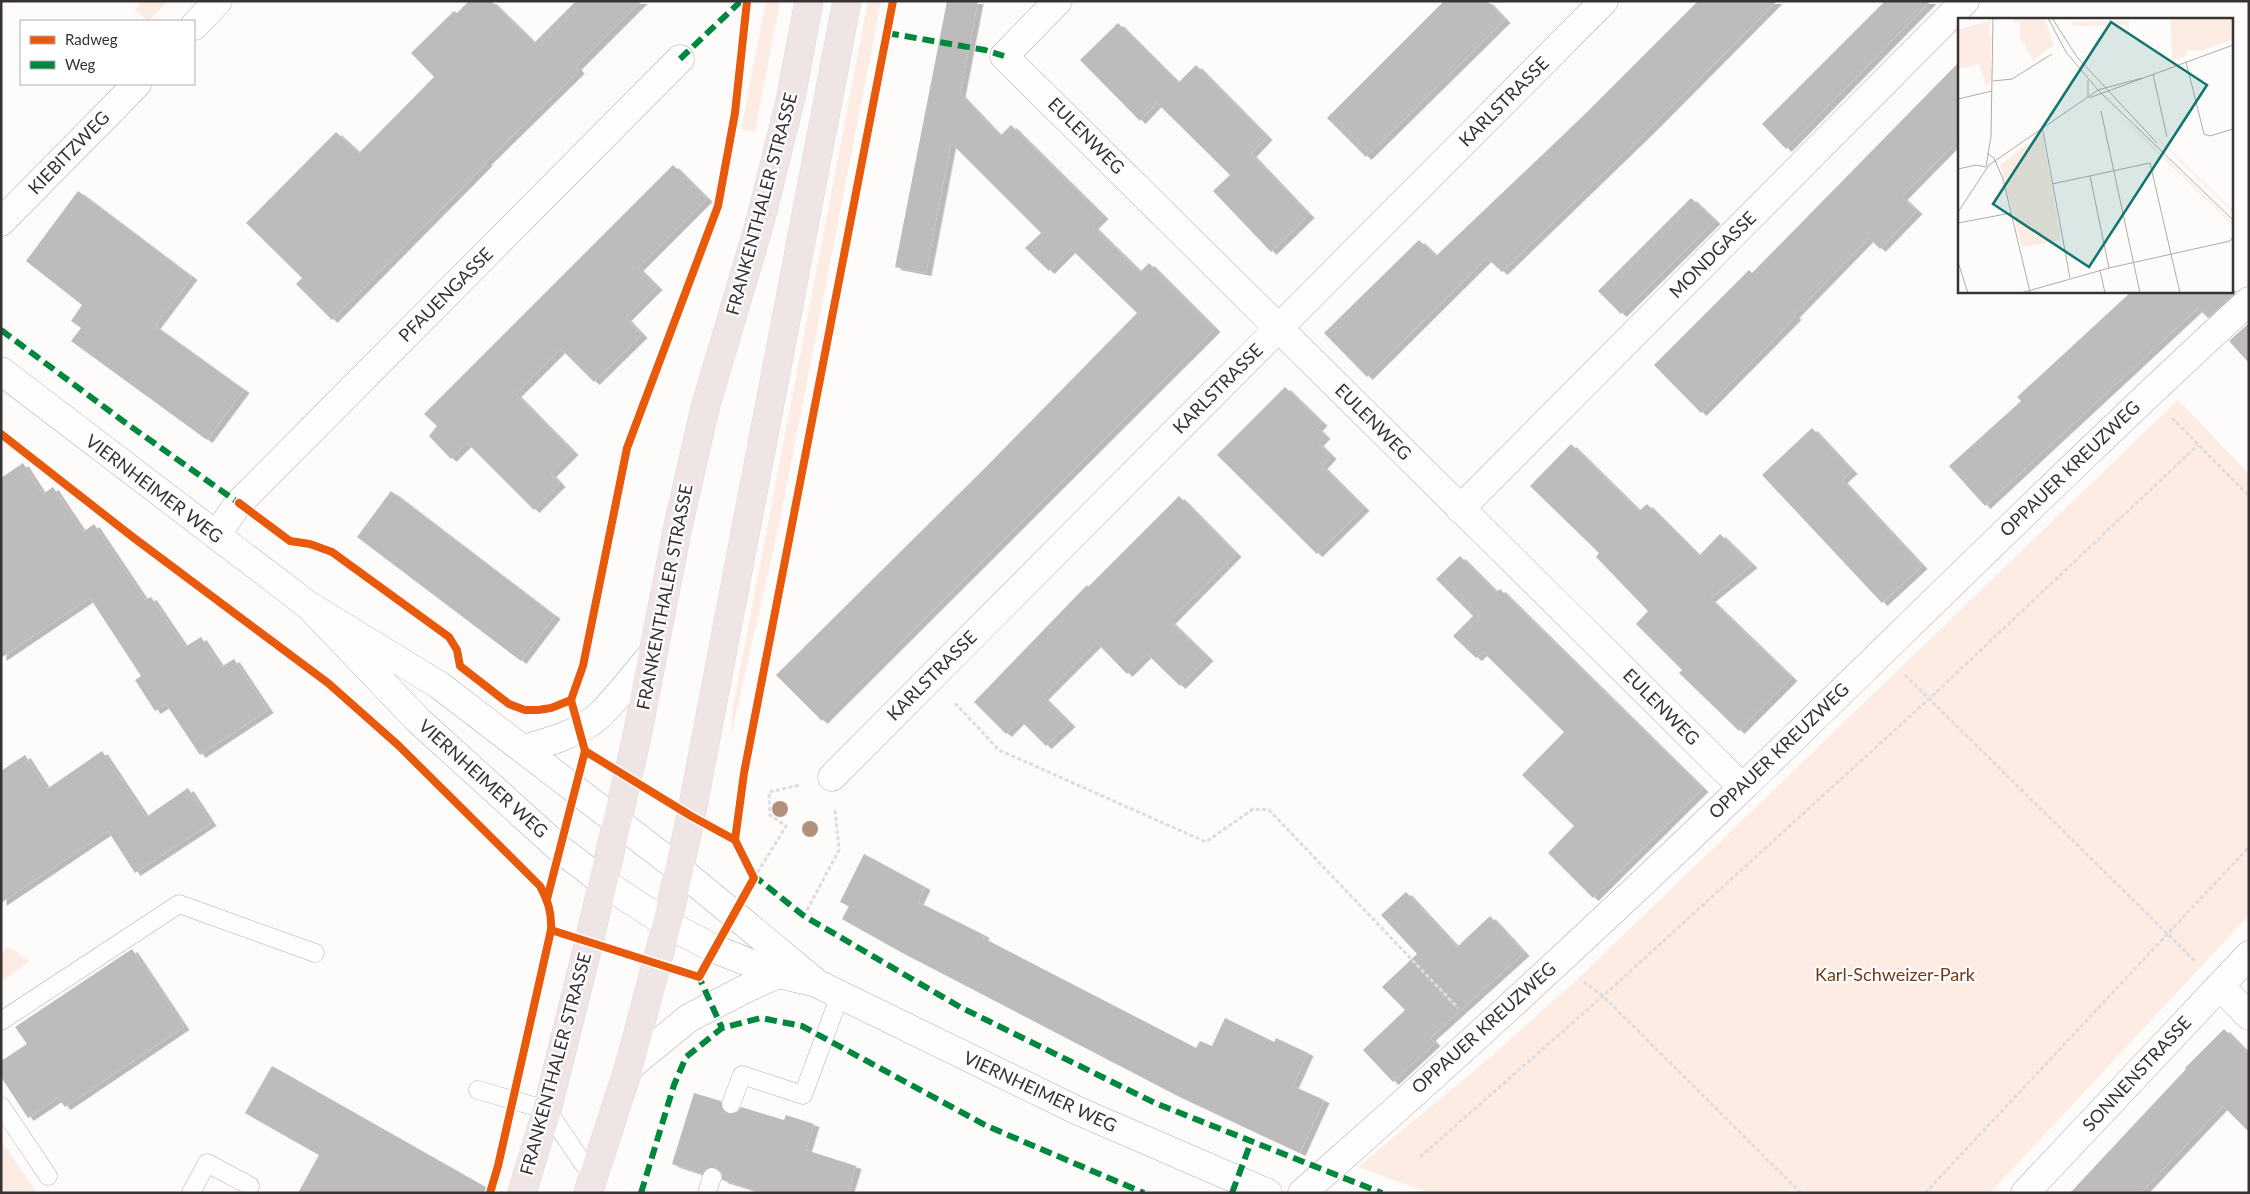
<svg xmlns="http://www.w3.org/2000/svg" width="2250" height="1194" font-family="Lato,sans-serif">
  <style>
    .green { fill: #fcece3 }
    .building { fill: #bebbbc; filter: url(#shadow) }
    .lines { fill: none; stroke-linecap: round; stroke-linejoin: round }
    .lane-casing { stroke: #b2aeaf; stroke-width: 19 }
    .street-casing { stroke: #b2aeaf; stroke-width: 29 }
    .secondary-casing { stroke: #b2aeaf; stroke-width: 29 }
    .primary-casing { stroke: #dbd8d9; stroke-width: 29 }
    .path { stroke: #dedddd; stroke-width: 3; stroke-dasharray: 4 2.5; stroke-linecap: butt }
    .lane { stroke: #fffefe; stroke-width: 18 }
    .street { stroke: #fffefe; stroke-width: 28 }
    .secondary { stroke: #fffefe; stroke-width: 28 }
    .primary { stroke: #efe5e4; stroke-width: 28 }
    .quiet { stroke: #00873e; stroke-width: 6; stroke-dasharray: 12 6; stroke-linecap: butt }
    .cycleway-casing { stroke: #fff; stroke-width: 11 }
    .cycleway { stroke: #e8590c; stroke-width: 8 }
    .tree { fill: #b1917c }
    .labels { text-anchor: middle; stroke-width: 4.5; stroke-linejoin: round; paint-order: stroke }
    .street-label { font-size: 18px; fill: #373233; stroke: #fff }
    .park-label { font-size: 18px; fill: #723a15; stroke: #fff }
    .inset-road { fill: none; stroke: #aeabab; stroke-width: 1 }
    .view { fill: #0f766e; fill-opacity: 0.15; stroke: #0f766e; stroke-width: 2.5 }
    .inset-edge { fill: none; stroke: #373233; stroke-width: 2.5 }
  </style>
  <defs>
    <filter id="shadow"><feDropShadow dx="5.5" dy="3" stdDeviation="0" flood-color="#0004"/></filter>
  </defs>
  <rect width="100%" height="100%" fill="#fefbfb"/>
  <g class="green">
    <polygon points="143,1 168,1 148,21 135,10"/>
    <polygon points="766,1 780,1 755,132 741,129"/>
    <polygon points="868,1 881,1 779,525 731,735 733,706"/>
    <polygon points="2178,400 2249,474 2249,915 1990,1193 1430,1193 1358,1167 1493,1055 1582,975"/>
    <polygon points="9,947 30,961 1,982 1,953"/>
    <polygon points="1,1140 37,1193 1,1193"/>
  </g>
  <g class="building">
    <polygon points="469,1 491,1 534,43 576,1 642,1 576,67 579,71 486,162 487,163 332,320 296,284 302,278 246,223 336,132 359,153 434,77 411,53 454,11 457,13"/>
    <polygon points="947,1 978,1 960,94 1000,136 1011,125 1103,216 1093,226 1140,272 1149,263 1215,329 822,721 776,675 986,467 1137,313 1071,249 1049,271 1025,248 1041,233 951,143 926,273 895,267"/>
    <polygon points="1444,1 1487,1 1505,20 1366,157 1327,118"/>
    <polygon points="1698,1 1777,1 1650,129 1502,272 1487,258 1367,377 1324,333 1419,240 1436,256 1582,117"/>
    <polygon points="1885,1 1931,1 1786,149 1762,124"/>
    <polygon points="1118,23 1178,83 1196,65 1267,137 1251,154 1309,215 1271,252 1213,191 1230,175 1157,103 1140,121 1080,60"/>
    <polygon points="1959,62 1959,139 1902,197 1917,211 1880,249 1869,238 1794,315 1796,317 1701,413 1654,365 1749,270 1752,273"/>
    <polygon points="673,165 707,199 638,268 657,287 626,318 642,335 594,382 561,349 516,394 573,452 551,474 560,484 534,510 467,443 451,459 429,436 437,426 424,414"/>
    <polygon points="78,191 192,277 155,326 244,390 207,440 71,341 81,328 71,321 82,305 26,261"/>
    <polygon points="1691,198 1715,221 1621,314 1598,291"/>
    <polygon points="2132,291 2237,291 2208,318 2198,308 1985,506 1949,466 2021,401 2017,397"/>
    <polygon points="2249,323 2249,363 2229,341"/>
    <polygon points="1285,387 1322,423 1317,428 1325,436 1318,443 1331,456 1322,466 1364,508 1317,554 1217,455"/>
    <polygon points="1812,428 1852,471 1842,480 1922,566 1882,603 1762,475"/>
    <polygon points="1571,444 1639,511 1647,504 1699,556 1720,534 1752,565 1710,599 1792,678 1739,731 1679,673 1682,670 1636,624 1648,611 1596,557 1599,553 1530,486"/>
    <polygon points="23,463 43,494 53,487 83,532 94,524 145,600 151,597 185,647 201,637 221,667 234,659 268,710 200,755 166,704 155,711 135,680 141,676 90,598 1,658 1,478"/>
    <polygon points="391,491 555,616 521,661 357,537"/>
    <polygon points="1179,496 1236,554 1170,621 1208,658 1180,686 1147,654 1127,674 1097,643 1043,697 1070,724 1046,746 1020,720 1006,734 974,702 1087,585 1088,587"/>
    <polygon points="1460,556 1496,592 1500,589 1703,789 1593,898 1548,853 1574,826 1522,775 1564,732 1483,652 1476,658 1453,636 1473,616 1436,579"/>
    <polygon points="102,751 146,817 188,788 211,823 135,873 108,831 1,903 1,771 25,755 47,789"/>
    <polygon points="864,854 925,887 918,902 984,935 983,938 1196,1048 1200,1041 1212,1046 1225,1018 1274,1042 1276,1038 1308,1053 1293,1086 1324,1100 1300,1153 1178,1096 899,951 842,919 849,906 840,902"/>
    <polygon points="1406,892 1457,947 1490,916 1524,953 1430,1038 1435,1043 1393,1082 1363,1050 1405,1010 1382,987 1417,954 1381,915"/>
    <polygon points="132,949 184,1027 65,1107 58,1098 28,1118 1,1077 1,1061 27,1044 15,1027"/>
    <polygon points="2224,1029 2249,1054 2249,1132 2223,1106 2141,1193 2070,1193 2186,1069 2185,1068"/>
    <polygon points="272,1066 496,1193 298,1193 319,1155 245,1113"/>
    <polygon points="694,1093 721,1101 723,1110 728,1114 737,1112 741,1107 784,1120 786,1115 814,1124 806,1150 856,1166 848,1193 763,1193 722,1180 722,1174 716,1167 709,1167 702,1174 672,1164"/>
  </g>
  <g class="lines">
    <g class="lane-casing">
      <g id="lane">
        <polyline points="1,1021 179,904 315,953"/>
        <polyline points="478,1090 547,1110 593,1178"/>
        <polyline points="731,1104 742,1075 803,1095 840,995"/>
        <polyline points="1,1106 48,1176"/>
        <polyline points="191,1193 207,1163 250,1186"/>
        <polyline points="707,1193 712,1177"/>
      </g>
    </g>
    <g class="street-casing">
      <g id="street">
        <polyline points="1058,1 1004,56 1742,787"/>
        <polyline points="194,26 218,1"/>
        <polyline points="1,222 137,84"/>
        <polyline points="1460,509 1965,1"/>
        <polyline points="216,535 239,503 680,59"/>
        <polyline points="832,777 1604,1"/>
        <polyline points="2220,986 2249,1016"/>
        <path d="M1302,1193c150,-132 298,-268 442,-407 168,-162 333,-327 505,-485"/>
        <polyline points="2025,1193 2249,955"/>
      </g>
    </g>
    <g class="secondary-casing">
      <g id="secondary">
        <polyline points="1,371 308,605 439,685 679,869 813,980"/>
        <polyline points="308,605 419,721 560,849 603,882 667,924 715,949 778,974 816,983 1076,1110 1268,1193"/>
        <path d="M523,749c26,-7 58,-16 78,-35 18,-18 34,-40 51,-59"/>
        <polyline points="629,1067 689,1018 745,989 778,974"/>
      </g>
    </g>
    <g class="primary-casing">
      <g id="primary">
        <polyline points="522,1193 547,1110 589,942 636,741 677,531 705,408 760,222 791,97 809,1"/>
        <polyline points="588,1193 629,1067 667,924 691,816 847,1"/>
      </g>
    </g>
    <g class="path">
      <polyline points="2172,418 2249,496"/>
      <polyline points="1905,675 2196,962"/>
      <polyline points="955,703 999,750 1206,842 1253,809 1269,810 1458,1008"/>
      <polyline points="754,878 786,826 770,815 769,792 800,785"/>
      <polyline points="804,916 839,850 835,810"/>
      <polyline points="1584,982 1603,996 1801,1193"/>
      <polyline points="1420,1157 1603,996 1929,699 2198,445"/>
      <polyline points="1925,1193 2249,847"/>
    </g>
    <use href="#lane" class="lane"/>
    <use href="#street" class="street"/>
    <use href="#secondary" class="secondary"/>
    <use href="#primary" class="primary"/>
    <g class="quiet">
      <polyline points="887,33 985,50 1004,56"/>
      <polyline points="680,59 741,1"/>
      <polyline points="1,330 123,421 243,506"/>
      <polyline points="753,875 804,916 960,1007 1155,1103 1382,1193"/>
      <polyline points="695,976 699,977 722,1028"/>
      <polyline points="641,1193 674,1085 686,1057 722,1028 761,1018 802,1026 987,1126 1144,1193"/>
      <polyline points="1232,1193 1251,1142"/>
    </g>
    <g class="cycleway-casing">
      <g id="cycleway">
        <path d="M1,434l133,104 194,145 70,62 142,141c8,15 12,27 11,44l-53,236 -8,27"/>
        <polyline points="239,503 290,541 310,544 332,552 449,637 457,650 460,666 509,704 525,710 538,710 551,708 571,700"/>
        <polyline points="585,751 691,816 735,840"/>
        <polyline points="547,899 585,751 571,700 583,666 627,448 718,206 735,113 747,1"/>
        <polyline points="551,930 699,977 754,878 735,840 744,773 893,1"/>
      </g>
    </g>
    <use href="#cycleway" class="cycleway"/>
  </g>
  <g class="tree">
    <circle cx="780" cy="809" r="8"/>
    <circle cx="810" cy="829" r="8"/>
  </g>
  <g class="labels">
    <g class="street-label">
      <text transform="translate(1504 102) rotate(-45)" y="6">KARLSTRASSE</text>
      <text transform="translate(1086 136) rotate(45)" y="6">EULENWEG</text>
      <text transform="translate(69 153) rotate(-46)" y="6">KIEBITZWEG</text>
      <text transform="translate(762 204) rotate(-75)" y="6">FRANKENTHALER STRASSE</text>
      <text transform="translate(1713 255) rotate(-45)" y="6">MONDGASSE</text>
      <text transform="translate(446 295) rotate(-45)" y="6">PFAUENGASSE</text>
      <text transform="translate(1218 389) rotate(-45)" y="6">KARLSTRASSE</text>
      <text transform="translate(1373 422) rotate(45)" y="6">EULENWEG</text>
      <text transform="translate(2070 469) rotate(-44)" y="6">OPPAUER KREUZWEG</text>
      <text transform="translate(154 489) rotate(37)" y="6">VIERNHEIMER WEG</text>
      <text transform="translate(665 597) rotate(-79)" y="6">FRANKENTHALER STRASSE</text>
      <text transform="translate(932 676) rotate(-45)" y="6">KARLSTRASSE</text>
      <text transform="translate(1661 707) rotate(45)" y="6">EULENWEG</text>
      <text transform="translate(1779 751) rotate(-44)" y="6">OPPAUER KREUZWEG</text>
      <text transform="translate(483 779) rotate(42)" y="6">VIERNHEIMER WEG</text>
      <text transform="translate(1484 1028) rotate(-42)" y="6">OPPAUER KREUZWEG</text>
      <text transform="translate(556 1064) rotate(-75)" y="6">FRANKENTHALER STRASSE</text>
      <text transform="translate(2137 1074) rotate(-47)" y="6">SONNENSTRASSE</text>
      <text transform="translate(1040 1092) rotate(25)" y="6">VIERNHEIMER WEG</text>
    </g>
    <g class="park-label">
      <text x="1895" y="981">Karl-Schweizer-Park</text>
    </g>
  </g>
  <g transform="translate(1958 18)">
    <rect width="275" height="275" fill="#fefbfb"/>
    <path d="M56,0h30l10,27 -21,15 -13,-23v-15h-6zM213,0h62v21l-29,11 -18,1v5l-14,5zM33,2l-3,15h3v45l-5,7 -7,-23 -21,5v-39zM171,3l-1,16 -1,-12 -55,1v-4zM152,87l123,118v2l-89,-85zM84,115l19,107 -39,7 -22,-82zM200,120l75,72v2l-76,-73z" fill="#fcece3"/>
    <path class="inset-road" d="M90,0l18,34 32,38 135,130M94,0l25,39 80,86M228,44l18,72 6,2 23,-7M195,56l14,63M35,63l19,-2 40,-25M130,79v-17M131,80l144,-53M0,81l34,-8M143,93l39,182M84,108l28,152M29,135l7,5 9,21 27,113M28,149l5,-31 2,-118M0,151l18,-4 10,2M132,158l19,92M94,166l98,-21 30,130M0,194l31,-47 109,-75 44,-12M0,205l53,-10M0,244l10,31M142,252l5,23M63,275l88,-25 121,-27 3,-4"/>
    <path class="view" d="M153,4l96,63 -118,182 -96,-63z"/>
    <rect width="275" height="275" class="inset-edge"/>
  </g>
  <rect width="2250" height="1194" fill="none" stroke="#373233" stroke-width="5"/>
  <rect x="20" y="20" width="175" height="65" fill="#ffffff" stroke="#afadad"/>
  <rect x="30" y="36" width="25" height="8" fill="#e8590c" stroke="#afadad"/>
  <text x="65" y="45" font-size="15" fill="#373233">Radweg</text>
  <rect x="30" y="61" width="25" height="8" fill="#00873e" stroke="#afadad"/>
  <text x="65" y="70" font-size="15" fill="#373233">Weg</text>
</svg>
